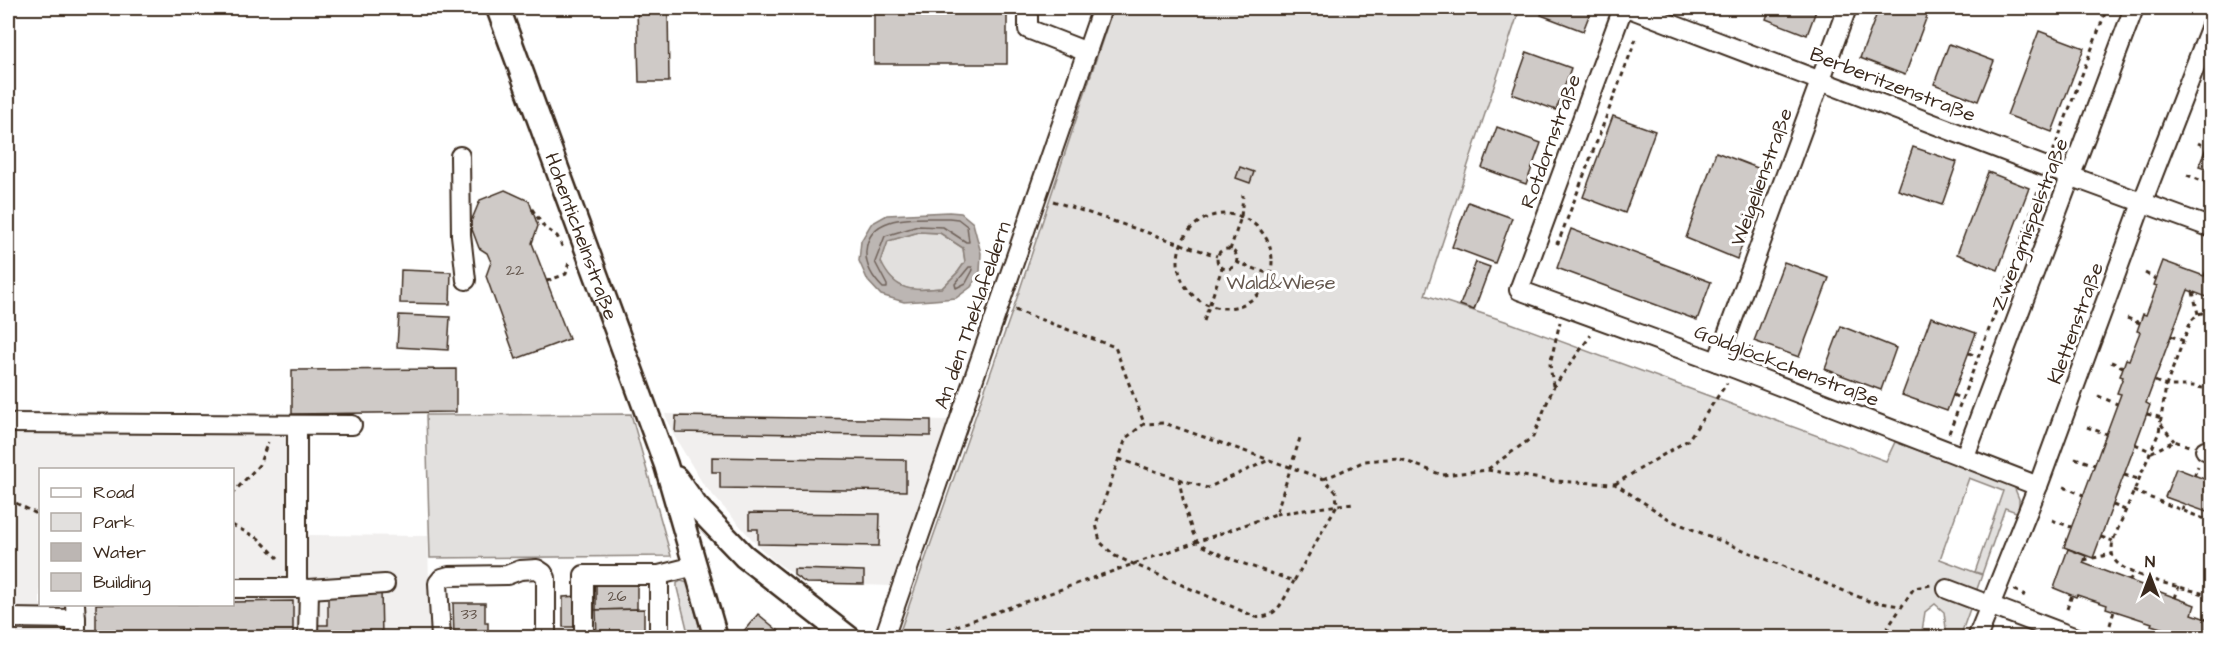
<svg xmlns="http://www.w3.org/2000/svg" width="2219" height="645" font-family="'Architects Daughter',sans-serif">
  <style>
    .built { fill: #f1efee; fill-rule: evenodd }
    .green { fill: #e2e0de; stroke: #8e857e; stroke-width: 1.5 }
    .water { fill: #bcb6b3; stroke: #887e77; stroke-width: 1.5; fill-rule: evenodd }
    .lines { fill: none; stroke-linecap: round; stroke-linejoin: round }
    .shore { stroke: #6f625a; stroke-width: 1.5 }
    .building { fill: #cfcac7; stroke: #3b2a1e; stroke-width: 1.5 }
    .minor-casing { stroke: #3b2a1e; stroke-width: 22 }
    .major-casing { stroke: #3b2a1e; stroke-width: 27 }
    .path { stroke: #3b2a1e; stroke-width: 3; stroke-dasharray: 4.5 4.5; stroke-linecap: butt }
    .minor { stroke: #fff; stroke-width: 18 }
    .major { stroke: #fff; stroke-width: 22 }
    .labels { text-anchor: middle; stroke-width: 6; stroke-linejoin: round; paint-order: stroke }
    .number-label { font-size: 16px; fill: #605248 }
    .street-label { font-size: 20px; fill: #3b2a1e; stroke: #fff }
    .park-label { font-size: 20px; fill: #65584e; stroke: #fff }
  </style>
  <rect width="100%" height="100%" fill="#fff"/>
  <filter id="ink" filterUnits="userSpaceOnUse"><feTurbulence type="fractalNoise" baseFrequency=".0167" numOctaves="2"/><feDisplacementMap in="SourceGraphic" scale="12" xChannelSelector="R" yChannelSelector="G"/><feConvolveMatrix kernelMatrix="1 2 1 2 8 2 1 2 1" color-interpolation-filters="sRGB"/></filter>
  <g filter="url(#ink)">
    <g class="built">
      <path d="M8,411l290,7 7,117 123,1 2,101 -422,1zM40,470h192v134h-192z"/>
      <polygon points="665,414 948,420 890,586 806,583 773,560 757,545 703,484 673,434"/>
    </g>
    <g class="green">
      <polygon points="1113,8 1520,8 1425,295 1508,322 1886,461 1895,442 2013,484 2019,499 2019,513 2005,508 1982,574 1975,572 2003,491 1969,478 1940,559 1982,575 1960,637 1947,637 1944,612 1935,604 1925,612 1921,638 898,637 1019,292"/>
      <path d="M919,232l21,1 23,15 2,14 -7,10 -16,16c-31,3 -47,4 -62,-26l8,-21z"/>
      <polygon points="631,414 671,556 430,558 426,415"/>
      <polygon points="681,581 688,583 702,637 689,637 677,588 677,583"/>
    </g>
    <path class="water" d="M949,212l12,1 12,10 8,30 -1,19 -9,15 -15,11 -23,2 -29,2 -23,-7 -13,-14 -9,-20 2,-20 10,-17 16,-9zM919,232l21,1 23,15 2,14 -7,10 -16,16c-31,3 -47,4 -61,-26l7,-21z"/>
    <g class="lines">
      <g class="shore">
        <path d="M949,218l9,1 9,7 2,16h-3l-23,-15 -25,-1 -33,10 -10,26 12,23v3h-4c-10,-10 -18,-22 -17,-37 3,-40 54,-32 83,-33z"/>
        <polygon points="969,267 972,267 973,270 966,283 956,288 955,284"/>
      </g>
    </g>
    <g class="building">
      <polygon points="637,8 668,8 669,82 639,82"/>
      <rect x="874" y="8" width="133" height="56"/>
      <polygon points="1544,8 1592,8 1583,31 1541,15"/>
      <polygon points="1770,8 1817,8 1807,35 1766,19"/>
      <polygon points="1879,8 1930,8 1905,75 1860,58"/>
      <polygon points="2039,31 2084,48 2052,132 2007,115"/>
      <polygon points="1949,44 1994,61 1978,101 1934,84"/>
      <polygon points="1527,52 1571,68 1556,110 1512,94"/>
      <polygon points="1613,116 1655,131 1625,213 1583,197"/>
      <polygon points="1497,127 1541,143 1526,184 1482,168"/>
      <polygon points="2208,143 2212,144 2212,170 2199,166"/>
      <polygon points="1913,147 1957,162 1942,205 1898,190"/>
      <polygon points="1716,152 1768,172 1737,259 1686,238"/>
      <polygon points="1240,167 1254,172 1250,183 1236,178"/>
      <polygon points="1988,172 2029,188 1998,270 1957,254"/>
      <polygon points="505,190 529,201 538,226 532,243 569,339 516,359 486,276 491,262 487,253 479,248 470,224 480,200"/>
      <polygon points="1468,202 1512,218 1495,263 1452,247"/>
      <polygon points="1571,229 1711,282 1697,320 1557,268"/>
      <polygon points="2163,261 2204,276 2208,265 2212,266 2212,299 2188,290 2146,403 2150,405 2093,558 2064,547 2121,394 2117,393 2123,377 2120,376 2126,359 2129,360 2140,332 2137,331 2143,314 2146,315 2157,286 2154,285"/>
      <polygon points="1476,262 1490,267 1474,310 1460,305"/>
      <polygon points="1784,262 1829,278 1799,357 1754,341"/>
      <polygon points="401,270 451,272 450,304 400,303"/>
      <polygon points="399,315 450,317 448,350 397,347"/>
      <polygon points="1931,317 1976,333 1947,411 1902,395"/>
      <polygon points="1841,326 1896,348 1881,390 1825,369"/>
      <polygon points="456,369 456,412 292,414 292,370"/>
      <polygon points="676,416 931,420 931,436 675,432"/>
      <polygon points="712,457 906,460 906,491 720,488 720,472 712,472"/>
      <polygon points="2176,468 2212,482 2212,514 2165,497"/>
      <polygon points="749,513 880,514 879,546 758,544 758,529 749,529"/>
      <polygon points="2068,549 2086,556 2083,563 2195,605 2192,614 2212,621 2212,638 2183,638 2184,635 2151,625 2152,623 2106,608 2107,605 2077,595 2076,597 2054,588"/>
      <polygon points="794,569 864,571 864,584 806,583 794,575"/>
      <polygon points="596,582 637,582 637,609 596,610"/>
      <polygon points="381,590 382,638 319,638 318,625 328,625 328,591"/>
      <polygon points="579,596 580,627 563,627 563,597"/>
      <polygon points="293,601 293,638 96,638 96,604 232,604 232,602"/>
      <polygon points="453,603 485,603 485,623 488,623 488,638 454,638"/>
      <polygon points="644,609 644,636 674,638 597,638 596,610"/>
      <polygon points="758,614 787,638 738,638"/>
    </g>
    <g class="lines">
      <g class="minor-casing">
        <g id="minor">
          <polyline points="1028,8 1028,29 1087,52"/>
          <polyline points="1623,8 1519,290 1736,369 2038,486"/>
          <polyline points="1629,8 2070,176 2212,228"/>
          <polyline points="460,156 461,235 466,280"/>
          <polyline points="1717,362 1847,8"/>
          <polyline points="8,423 352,425"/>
          <polyline points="2205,450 2212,453"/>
          <polyline points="1965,456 2134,8"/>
          <polyline points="232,588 297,588 297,425"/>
          <polyline points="299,588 309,589 308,638"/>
          <polyline points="309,589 385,584"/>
          <polyline points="1947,589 2076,638"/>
          <polyline points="8,618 76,619 75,604"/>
          <polyline points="76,638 76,619"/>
          <polyline points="441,638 438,583 442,578 449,576 507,575 520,570 537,569 543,573 546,578 546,638"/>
          <polyline points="584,638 584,575 659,575 695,566"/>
          <polyline points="659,638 659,575"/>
          <polyline points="884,638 1102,8"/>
          <polyline points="1977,638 2038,486 2142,203 2212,23"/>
        </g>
      </g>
      <g class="major-casing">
        <g id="major">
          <path id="s1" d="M498,8l168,457 50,173"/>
          <polyline points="676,478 696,506 744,556 849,638"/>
        </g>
      </g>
      <g class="path">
        <polyline points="2198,143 2206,147"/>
        <polyline points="2053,152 2107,8"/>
        <polyline points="2187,175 2212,185"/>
        <polyline points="1053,201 1217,256"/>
        <polyline points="532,209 544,227 557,236 563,248"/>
        <circle cx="1225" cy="261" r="47"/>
        <polyline points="1556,242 1558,243 1636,39"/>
        <circle cx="1227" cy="259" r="10"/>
        <polyline points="1230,250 1241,217 1243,195"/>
        <polyline points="1236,262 1278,277"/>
        <polyline points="2145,273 2156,279"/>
        <polyline points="547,281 566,274 569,262"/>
        <polyline points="2193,292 2198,314"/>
        <polyline points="1015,310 1115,347 1144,423"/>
        <path d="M2212,311l-14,3 -7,7 -25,65 -7,46 -45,106c-2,7 -3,13 -1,19 8,21 77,30 99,40"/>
        <polyline points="2127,318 2140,323"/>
        <polyline points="1204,321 1222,268"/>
        <polyline points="2171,336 2184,341"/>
        <polyline points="1969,353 1978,357"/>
        <polyline points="2111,362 2123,367"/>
        <polyline points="2155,381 2166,386 2193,386 2212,390"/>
        <polyline points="1553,386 1550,364 1560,322"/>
        <polyline points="1953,395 1962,399"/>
        <polyline points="2098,396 2117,404"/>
        <polyline points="2147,414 2162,418"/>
        <polyline points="2161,424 2174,441"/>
        <polyline points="2087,427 2106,434"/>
        <polyline points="1949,433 2001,298 2041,183"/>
        <polyline points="2135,444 2152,452 2174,441 2189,446"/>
        <polyline points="2075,458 2095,465"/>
        <path d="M1119,459l60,20c2,13 11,54 19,63 10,11 78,33 96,39l43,-76 -1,-13 -12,-13 -160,-56 -20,1 -18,14 -30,86 4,18 15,14 141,61c23,1 27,-18 38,-36"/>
        <polyline points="1488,469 1533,437 1553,388 1591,335"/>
        <polyline points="2124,475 2138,479"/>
        <polyline points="2194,476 2198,466"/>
        <polyline points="1179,479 1207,488 1269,460"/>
        <polyline points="1324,479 1365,461 1398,458 1442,475 1487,470 1553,481 1615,484 1672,521 1869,601 1900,606"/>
        <polyline points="1615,484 1688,440 1727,383"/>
        <polyline points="2064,487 2083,495"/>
        <polyline points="2133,491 2212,522"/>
        <polyline points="232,494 259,465 268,442"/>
        <polyline points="8,499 35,513 40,512"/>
        <polyline points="2113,505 2125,510"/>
        <polyline points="2182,510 2184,504"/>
        <polyline points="1276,514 1353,503"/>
        <polyline points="2052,520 2071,527"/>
        <polyline points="232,525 258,538 278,558"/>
        <polyline points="2101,537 2113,541"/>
        <polyline points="2084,560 2112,554"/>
        <polyline points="2129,581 2134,573"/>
        <polyline points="2014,590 2024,594 2021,600"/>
        <polyline points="2175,598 2179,586"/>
        <polyline points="2067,609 2072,595"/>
        <polyline points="2210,620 2212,615"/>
        <polyline points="2110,625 2114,611"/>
        <polyline points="922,638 1276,514 1300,438"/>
        <polyline points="1881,638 1914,588 1931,585"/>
        <polyline points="2159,638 2161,629"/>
      </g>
      <use href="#minor" class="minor"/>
      <use href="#major" class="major"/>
    </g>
  </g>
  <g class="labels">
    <g class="number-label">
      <text x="515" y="275">22</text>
      <text x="617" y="601">26</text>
      <text x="469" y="619">33</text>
    </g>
    <g class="street-label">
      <text transform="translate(1893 84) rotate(21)" y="7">Berberitzenstraße</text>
      <text transform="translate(1550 141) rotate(-70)" y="7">Rotdornstraße</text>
      <text transform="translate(1761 177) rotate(-70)" y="7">Weigelienstraße</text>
      <text transform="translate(2029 224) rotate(-69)" y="7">Zwergmispelstraße</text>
      <text dy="7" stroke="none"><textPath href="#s1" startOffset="243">Hohentichelnstraße</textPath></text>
      <text transform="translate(972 315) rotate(-71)" y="7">An den Theklafeldern</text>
      <text transform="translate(2075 323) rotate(-70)" y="7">Klettenstraße</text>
      <text transform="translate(1787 365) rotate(21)" y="7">Goldglöckchenstraße</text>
    </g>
    <g class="park-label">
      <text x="1281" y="289">Wald&amp;Wiese</text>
    </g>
  </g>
  <rect width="2219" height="645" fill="none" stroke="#fff" stroke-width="30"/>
  <rect x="15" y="15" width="2189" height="615" fill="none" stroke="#3b2a1e" stroke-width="2" filter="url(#ink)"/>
  <rect x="39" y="468" width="195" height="138" fill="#ffffff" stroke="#b1aaa5" stroke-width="1.5"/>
  <rect x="51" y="488" width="30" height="9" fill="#ffffff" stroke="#b1aaa5" stroke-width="1.5"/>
  <text x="93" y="498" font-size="18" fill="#3b2a1e">Road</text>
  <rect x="51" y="513" width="30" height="18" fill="#e2e0de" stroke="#b1aaa5" stroke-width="1.5"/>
  <text x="93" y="528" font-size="18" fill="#3b2a1e">Park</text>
  <rect x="51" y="543" width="30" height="18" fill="#bcb6b3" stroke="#b1aaa5" stroke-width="1.5"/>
  <text x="93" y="558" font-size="18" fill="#3b2a1e">Water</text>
  <rect x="51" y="573" width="30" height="18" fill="#cfcac7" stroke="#b1aaa5" stroke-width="1.5"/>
  <text x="93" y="588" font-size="18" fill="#3b2a1e">Building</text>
  <g transform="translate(2150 576)" stroke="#ffffff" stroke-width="4.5" paint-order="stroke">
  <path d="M0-4.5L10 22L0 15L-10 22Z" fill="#3b2a1e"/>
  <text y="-9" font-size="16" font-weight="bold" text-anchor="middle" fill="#3b2a1e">N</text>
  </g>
</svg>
